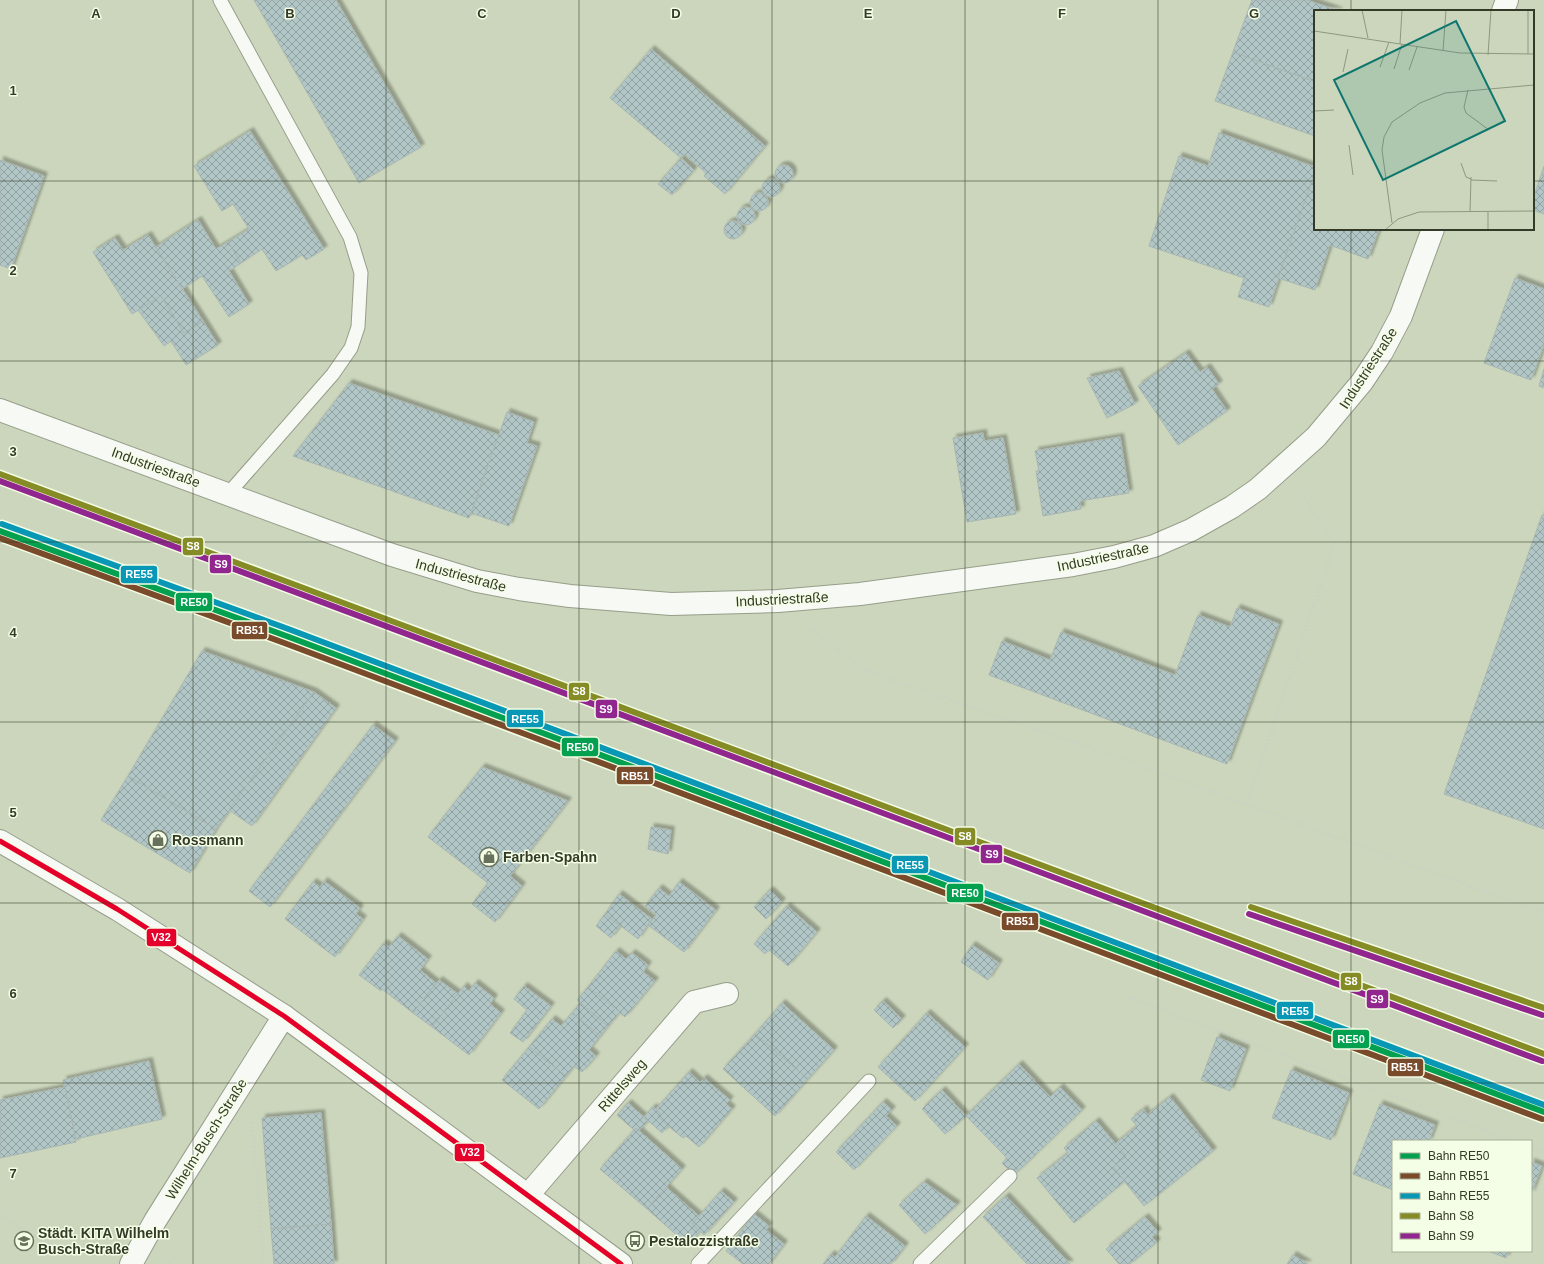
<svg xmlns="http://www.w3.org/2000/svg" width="1544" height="1264" font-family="Arial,sans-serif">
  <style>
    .building { fill: url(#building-cross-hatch); stroke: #a9b6b1; filter: url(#shadow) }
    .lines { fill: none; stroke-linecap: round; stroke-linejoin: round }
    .lane-casing { stroke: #969e89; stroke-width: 15 }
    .street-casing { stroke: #969e89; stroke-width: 24 }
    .primary-casing { stroke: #969e89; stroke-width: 24 }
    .path { stroke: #cbcec6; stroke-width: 2.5; stroke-dasharray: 1 3; stroke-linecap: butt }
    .lane { stroke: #f7f9f5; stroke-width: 13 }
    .street { stroke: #f7f9f5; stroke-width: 22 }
    .primary { stroke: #f7f9f5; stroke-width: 22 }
    .bus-1-casing { stroke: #f4fde5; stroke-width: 8 }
    .bus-1 { stroke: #e4002b; stroke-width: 5 }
    .rail-1-casing { stroke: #f4fde5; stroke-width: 9 }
    .rail-2-casing { stroke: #f4fde5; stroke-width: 9 }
    .rail-3-casing { stroke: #f4fde5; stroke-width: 9 }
    .rail-4-casing { stroke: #f4fde5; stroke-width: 9 }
    .rail-5-casing { stroke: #f4fde5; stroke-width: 9 }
    .rail-1 { stroke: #03a14f; stroke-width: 6 }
    .rail-2 { stroke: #7a4b2a; stroke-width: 6 }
    .rail-3 { stroke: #0898b5; stroke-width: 6 }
    .rail-4 { stroke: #858c25; stroke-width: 6 }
    .rail-5 { stroke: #91268f; stroke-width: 6 }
    .grid { fill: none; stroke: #333a27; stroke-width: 1; stroke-opacity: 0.55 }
    .labels { text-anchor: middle; stroke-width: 3; stroke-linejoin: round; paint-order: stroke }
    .street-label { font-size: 14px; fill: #333a27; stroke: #f4fde5 }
    .poi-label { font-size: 14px; font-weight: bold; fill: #333a27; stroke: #f4fde5; text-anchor: start }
    .inset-road { fill: none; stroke: #8e9880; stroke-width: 1 }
    .view { fill: #0f766e; fill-opacity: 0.15; stroke: #0f766e; stroke-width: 2 }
    .inset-edge { fill: none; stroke: #333a27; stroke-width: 2 }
    .grid-label { font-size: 13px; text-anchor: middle; font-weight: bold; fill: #333a27; stroke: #f4fde5; stroke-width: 3; stroke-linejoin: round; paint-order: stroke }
    .line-badge { stroke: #f4fde5; stroke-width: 1.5 }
    .badge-label { font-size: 11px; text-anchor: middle; font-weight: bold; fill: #fff }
  </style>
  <defs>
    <pattern id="building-cross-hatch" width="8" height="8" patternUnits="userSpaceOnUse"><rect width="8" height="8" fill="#b1c6c6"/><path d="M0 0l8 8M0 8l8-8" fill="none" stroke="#91a2a1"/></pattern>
    <filter id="shadow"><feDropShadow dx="3.5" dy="-3.5" stdDeviation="1" flood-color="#0004"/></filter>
  </defs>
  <rect width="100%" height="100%" fill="#cbd6bc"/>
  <g class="building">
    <polygon points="254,0 336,0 421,147 359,183"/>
    <polygon points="1252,0 1307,0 1339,11 1315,11 1315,82 1233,52"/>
    <polygon points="651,49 765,146 725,194 704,176 706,173 684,154 681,158 610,98"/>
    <polygon points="1233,52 1315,82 1315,136 1215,101"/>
    <polygon points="250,131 324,249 306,260 302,255 276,271 262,249 241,263 228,242 249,229 233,204 222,211 194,166"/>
    <polygon points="1219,133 1315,167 1315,172 1269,307 1238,297 1244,278 1149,246 1179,156 1208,166"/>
    <polygon points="681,158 694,170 672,195 658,184"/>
    <polygon points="0,160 44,176 11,269 0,265"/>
    <circle cx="784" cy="174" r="9"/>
    <polygon points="1544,166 1544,214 1533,210 1533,199"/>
    <polygon points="1315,172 1315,229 1379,229 1368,259 1330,245 1315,290 1278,278"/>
    <circle cx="771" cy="188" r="9"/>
    <circle cx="759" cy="202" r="9"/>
    <circle cx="746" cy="216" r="9"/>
    <polygon points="198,220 216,249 228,242 241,263 229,271 249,304 229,317 202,276 182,289 156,247"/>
    <circle cx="733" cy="230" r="9"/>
    <polygon points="148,235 203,321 184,333 161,296 132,314 93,252 115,238 123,250"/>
    <polygon points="1515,278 1544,289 1544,345 1531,380 1484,363"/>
    <polygon points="161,296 184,333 203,321 218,345 186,365 171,341 164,346 138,310"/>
    <polygon points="1186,353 1200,372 1207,367 1219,384 1212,389 1227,411 1178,445 1138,386"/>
    <polygon points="1544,369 1544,388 1539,386"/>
    <polygon points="1119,371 1135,404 1107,418 1087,378"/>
    <polygon points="349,383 499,435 469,518 293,456"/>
    <polygon points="507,412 534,422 527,443 537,446 509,526 471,513"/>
    <polygon points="983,433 984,441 1003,438 1016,514 967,522 953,438"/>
    <polygon points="1120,437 1129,493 1080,501 1081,509 1043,516 1036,471 1039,471 1035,451"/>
    <polygon points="1542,515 1544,515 1544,829 1444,794"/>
    <polygon points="1237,608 1279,624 1227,764 989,675 1002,641 1050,660 1061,632 1175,675 1198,615 1230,627"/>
    <polygon points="202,651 314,692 216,829 128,776"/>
    <polygon points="314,692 336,708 252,826 229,810"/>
    <polygon points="373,725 395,741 270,907 249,891"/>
    <polygon points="482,767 568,801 510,876 522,886 495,922 472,904 488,883 428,837"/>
    <polygon points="128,776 216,829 190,873 101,820"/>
    <polygon points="651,827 671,830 668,854 648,849"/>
    <polygon points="324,881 360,908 356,914 363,919 335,957 285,919 313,882 320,887"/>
    <polygon points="679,882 716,910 684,952 648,925 656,915 645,906 659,888 669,896"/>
    <polygon points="770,890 782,902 766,919 754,907"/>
    <polygon points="619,894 652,919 638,939 605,914"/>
    <polygon points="787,906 817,932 788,966 769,950 765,954 754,944"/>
    <polygon points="605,914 620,926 611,938 596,926"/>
    <polygon points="398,936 428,959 420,970 436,983 413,1013 382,989 381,991 359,975 384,943 389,947"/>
    <polygon points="972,945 999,963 988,980 961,962"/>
    <polygon points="616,951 626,959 632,953 648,965 643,972 655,981 625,1017 588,987"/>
    <polygon points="439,980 458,994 432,1027 413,1013"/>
    <polygon points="475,983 494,998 490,1004 501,1013 469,1055 432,1027 464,986 469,991"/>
    <polygon points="524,986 551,1006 523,1042 510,1033 527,1010 514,999"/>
    <polygon points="588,987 620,1012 608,1026 577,1000"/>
    <polygon points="883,1001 902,1019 893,1028 874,1010"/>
    <polygon points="580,1003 608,1026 600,1036 572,1013"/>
    <polygon points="782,1003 834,1050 808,1079 755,1034"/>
    <polygon points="572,1013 600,1036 589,1050 596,1056 582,1072 574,1066 566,1076 529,1047 552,1019 561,1026"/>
    <polygon points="927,1013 965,1047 915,1101 878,1067"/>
    <polygon points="755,1034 808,1079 775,1116 723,1069"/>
    <polygon points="1217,1037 1246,1049 1230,1091 1201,1080"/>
    <polygon points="529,1047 566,1076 539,1109 502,1080"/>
    <polygon points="149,1061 162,1119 76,1139 63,1080"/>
    <polygon points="1019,1064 1050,1097 1060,1087 1082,1110 1014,1175 1002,1163 1007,1158 966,1116"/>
    <polygon points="1291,1070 1349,1093 1331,1140 1272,1118"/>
    <polygon points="689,1072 700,1082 704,1078 730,1100 726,1104 732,1109 699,1147 686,1136 683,1138 668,1126 658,1116 660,1113 656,1109"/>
    <polygon points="65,1087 76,1142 0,1158 0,1100"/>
    <polygon points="942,1090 966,1116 945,1134 922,1109"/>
    <polygon points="1170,1097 1213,1151 1144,1206 1113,1167 1126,1156 1115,1144 1137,1126 1131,1119 1144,1109 1147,1115"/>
    <polygon points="883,1102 892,1110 886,1116 897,1126 854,1170 836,1152"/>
    <polygon points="628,1103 648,1121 639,1131 636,1128 634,1130 617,1115"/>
    <polygon points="1380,1104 1435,1125 1429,1141 1393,1141 1393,1190 1353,1174"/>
    <polygon points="653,1107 660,1113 658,1116 668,1126 662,1133 644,1117"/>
    <polygon points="321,1113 331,1224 271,1229 262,1118"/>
    <polygon points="1096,1121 1126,1156 1113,1167 1125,1181 1074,1223 1037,1178 1068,1153 1064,1148"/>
    <polygon points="636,1128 682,1169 647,1209 600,1169"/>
    <polygon points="1531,1162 1542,1166 1531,1194"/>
    <polygon points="924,1182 957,1205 925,1234 899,1205"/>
    <polygon points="666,1187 699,1216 692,1224 700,1231 688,1245 647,1209"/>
    <polygon points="721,1191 734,1202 704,1235 692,1224"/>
    <polygon points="1006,1196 1070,1264 1027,1264 983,1217"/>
    <polygon points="754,1214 769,1226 766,1230 784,1244 769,1264 743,1264 726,1251"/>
    <polygon points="866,1216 905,1246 891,1264 823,1264 831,1254 835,1257"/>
    <polygon points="1145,1217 1158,1232 1152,1237 1157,1242 1130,1264 1119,1264 1106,1249"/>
    <polygon points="331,1224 334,1264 274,1264 271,1229"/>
    <polygon points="1488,1251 1509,1251 1506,1258"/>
    <polygon points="1293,1255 1308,1264 1287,1264"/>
  </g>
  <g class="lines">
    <g class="lane-casing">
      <g id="lane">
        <polyline points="220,0 350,237 361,273 358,327 351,348 333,374 228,494"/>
        <polyline points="698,1264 869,1081"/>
        <polyline points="920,1264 1010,1176"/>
      </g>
    </g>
    <g class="street-casing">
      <g id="street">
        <polyline points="1503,11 1507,0"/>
        <polyline points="0,410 392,555 477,581 519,589 570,596 671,604 778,601 860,594 1073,565 1114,557 1154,546 1191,530 1232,507 1258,489 1316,437 1362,382 1382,352 1401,316 1433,229"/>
        <polyline points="528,1195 694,1002 727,994"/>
        <polyline points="131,1264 155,1221 284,1016"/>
      </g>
    </g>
    <g class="primary-casing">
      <polyline id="primary" points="0,841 117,909 284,1016 621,1264"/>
    </g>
    <g class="path">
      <polyline points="811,628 861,669 1133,763 1544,913"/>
      <polyline points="1247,805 1335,543 1300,491"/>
      <polyline points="1130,998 1513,1141"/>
      <polyline points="252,1123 264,1264"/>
      <polyline points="1531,1148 1544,1153"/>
      <path d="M0,1214c11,7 20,15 31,21 23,13 50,14 76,14"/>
      <polyline points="165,1261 172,1264"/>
    </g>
    <use href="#lane" class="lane"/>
    <use href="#street" class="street"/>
    <use href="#primary" class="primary"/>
    <g class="bus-1-casing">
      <polyline id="bus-1" points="0,841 117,909 284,1016 621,1264"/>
    </g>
    <use href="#bus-1" class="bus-1"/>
    <g class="rail-1-casing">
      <polyline id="rail-1" points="0,531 289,637 1544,1112"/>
    </g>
    <g class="rail-2-casing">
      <polyline id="rail-2" points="0,538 287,644 1542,1119"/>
    </g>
    <g class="rail-3-casing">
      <polyline id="rail-3" points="2,524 291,630 1544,1105"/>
    </g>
    <g class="rail-4-casing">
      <g id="rail-4">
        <polyline points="0,474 1544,1054"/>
        <polyline points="1251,907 1544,1008"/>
      </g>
    </g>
    <g class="rail-5-casing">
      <g id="rail-5">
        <polyline points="0,481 1542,1061"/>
        <polyline points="1249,914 1542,1015"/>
      </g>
    </g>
    <use href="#rail-1" class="rail-1"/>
    <use href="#rail-2" class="rail-2"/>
    <use href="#rail-3" class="rail-3"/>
    <use href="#rail-4" class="rail-4"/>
    <use href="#rail-5" class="rail-5"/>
  </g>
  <path class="grid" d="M193,0v1264M386,0v1264M579,0v1264M772,0v1264M965,0v1264M1158,0v1264M1351,0v11M0,181h1315M1533,181h11M1351,229v1035M0,361h1544M0,542h1544M0,722h1544M0,903h1544M0,1083h1544"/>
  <defs>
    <g id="shop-ring" transform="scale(1)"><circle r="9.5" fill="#f4fde5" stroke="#68715b" stroke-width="1.5"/><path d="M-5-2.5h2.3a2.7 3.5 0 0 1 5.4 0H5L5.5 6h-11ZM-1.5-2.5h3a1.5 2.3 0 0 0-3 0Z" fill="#68715b"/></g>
    <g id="school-ring" transform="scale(1)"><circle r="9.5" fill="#f4fde5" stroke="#68715b" stroke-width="1.5"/><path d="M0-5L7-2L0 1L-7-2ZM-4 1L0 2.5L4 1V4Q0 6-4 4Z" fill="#68715b"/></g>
    <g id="bus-ring" transform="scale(1)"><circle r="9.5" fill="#f4fde5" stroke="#68715b" stroke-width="1.5"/><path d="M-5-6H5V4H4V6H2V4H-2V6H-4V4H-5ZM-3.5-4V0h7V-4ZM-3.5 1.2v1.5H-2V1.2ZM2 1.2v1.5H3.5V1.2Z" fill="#68715b"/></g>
  </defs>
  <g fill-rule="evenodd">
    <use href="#shop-ring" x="158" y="840"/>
    <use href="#shop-ring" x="489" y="857"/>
    <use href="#school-ring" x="24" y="1241"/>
    <use href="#bus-ring" x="635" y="1241"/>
  </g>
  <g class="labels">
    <g class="street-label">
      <text transform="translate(1368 368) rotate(-57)" y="5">Industriestraße</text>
      <text transform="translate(156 467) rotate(20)" y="5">Industriestraße</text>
      <text transform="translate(1103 557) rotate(-12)" y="5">Industriestraße</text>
      <text transform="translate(461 575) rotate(15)" y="5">Industriestraße</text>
      <text transform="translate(782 599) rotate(-3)" y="5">Industriestraße</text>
      <text transform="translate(622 1085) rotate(-49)" y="5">Rittelsweg</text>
      <text transform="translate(206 1139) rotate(-58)" y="5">Wilhelm-Busch-Straße</text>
    </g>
    <g class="poi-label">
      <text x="172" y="845">Rossmann</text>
      <text x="503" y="862">Farben-Spahn</text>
      <text x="38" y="1238">Städt. KITA Wilhelm<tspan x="38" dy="16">Busch-Straße</tspan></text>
      <text x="649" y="1246">Pestalozzistraße</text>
    </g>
  </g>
  <g transform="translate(1314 10)">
    <rect width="220" height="220" fill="#cbd6bc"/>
    <path class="inset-road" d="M48,0l6,28M214,0v44M0,21l146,22 74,1M86,34l2,-34M129,41l3,-41M174,45l3,-45M66,57l9,-25M80,59l8,-25M95,60l8,-23M29,62l5,-23M154,80l-4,17 2,6 23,17M0,101l20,-1M35,135l4,30M147,153l5,14 5,2M157,170l26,1M156,202l1,-35M78,213l-10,-73 2,-13 8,-15 28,-19 25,-10 89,-8M71,220l13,-11 21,-7 115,-1M174,220v-18"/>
    <path class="view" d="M142,11l49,100 -122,59 -49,-100z"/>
    <rect width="220" height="220" class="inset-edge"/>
  </g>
  <g class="grid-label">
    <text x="96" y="18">A</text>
    <text x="290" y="18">B</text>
    <text x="482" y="18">C</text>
    <text x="676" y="18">D</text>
    <text x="868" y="18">E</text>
    <text x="1062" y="18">F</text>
    <text x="1254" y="18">G</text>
    <text x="13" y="95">1</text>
    <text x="13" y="275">2</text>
    <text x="13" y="456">3</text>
    <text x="13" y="637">4</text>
    <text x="13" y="817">5</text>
    <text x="13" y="998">6</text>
    <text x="13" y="1178">7</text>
  </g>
  <g class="line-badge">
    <rect x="182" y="537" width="22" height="19" rx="4" fill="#858c25"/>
    <rect x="209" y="554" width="23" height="20" rx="4" fill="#91268f"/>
    <rect x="120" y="565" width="38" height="19" rx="4" fill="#0898b5"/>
    <rect x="175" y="592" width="38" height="20" rx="4" fill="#03a14f"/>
    <rect x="231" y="621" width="37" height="19" rx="4" fill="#7a4b2a"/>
    <rect x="568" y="682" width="22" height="19" rx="4" fill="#858c25"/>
    <rect x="595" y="699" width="23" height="20" rx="4" fill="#91268f"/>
    <rect x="506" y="709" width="38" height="19" rx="4" fill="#0898b5"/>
    <rect x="561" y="737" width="38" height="20" rx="4" fill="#03a14f"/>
    <rect x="616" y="766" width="38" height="19" rx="4" fill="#7a4b2a"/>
    <rect x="954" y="827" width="22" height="19" rx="4" fill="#858c25"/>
    <rect x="980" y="844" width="23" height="20" rx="4" fill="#91268f"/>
    <rect x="891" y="855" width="38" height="19" rx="4" fill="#0898b5"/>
    <rect x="946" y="883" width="38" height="20" rx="4" fill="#03a14f"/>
    <rect x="1001" y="912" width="38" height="19" rx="4" fill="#7a4b2a"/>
    <rect x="146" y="928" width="31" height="19" rx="4" fill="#e4002b"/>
    <rect x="1340" y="972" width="22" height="19" rx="4" fill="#858c25"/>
    <rect x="1366" y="989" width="23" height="20" rx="4" fill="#91268f"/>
    <rect x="1276" y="1001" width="38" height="19" rx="4" fill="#0898b5"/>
    <rect x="1332" y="1029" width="38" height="20" rx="4" fill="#03a14f"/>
    <rect x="1387" y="1058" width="37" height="19" rx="4" fill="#7a4b2a"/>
    <rect x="454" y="1143" width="31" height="19" rx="4" fill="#e4002b"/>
  </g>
  <g class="badge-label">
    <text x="193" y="550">S8</text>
    <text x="221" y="568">S9</text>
    <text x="139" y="578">RE55</text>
    <text x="194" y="606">RE50</text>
    <text x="250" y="634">RB51</text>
    <text x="579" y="695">S8</text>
    <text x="606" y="713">S9</text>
    <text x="525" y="723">RE55</text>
    <text x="580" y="751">RE50</text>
    <text x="635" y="780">RB51</text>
    <text x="965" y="840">S8</text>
    <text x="992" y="858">S9</text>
    <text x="910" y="869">RE55</text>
    <text x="965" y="897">RE50</text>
    <text x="1020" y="925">RB51</text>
    <text x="161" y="941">V32</text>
    <text x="1351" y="985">S8</text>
    <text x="1377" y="1003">S9</text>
    <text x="1295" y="1015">RE55</text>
    <text x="1351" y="1043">RE50</text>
    <text x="1405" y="1071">RB51</text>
    <text x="470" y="1156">V32</text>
  </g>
  <rect x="1392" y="1140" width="140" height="112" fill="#f4fde5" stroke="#a7af99"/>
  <rect x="1400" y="1153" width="20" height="6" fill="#03a14f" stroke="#a7af99"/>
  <text x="1428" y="1160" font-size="12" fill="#333a27">Bahn RE50</text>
  <rect x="1400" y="1173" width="20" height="6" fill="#7a4b2a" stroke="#a7af99"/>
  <text x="1428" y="1180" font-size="12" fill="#333a27">Bahn RB51</text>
  <rect x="1400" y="1193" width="20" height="6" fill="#0898b5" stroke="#a7af99"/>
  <text x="1428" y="1200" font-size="12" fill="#333a27">Bahn RE55</text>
  <rect x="1400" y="1213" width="20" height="6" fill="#858c25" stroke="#a7af99"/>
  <text x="1428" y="1220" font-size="12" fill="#333a27">Bahn S8</text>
  <rect x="1400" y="1233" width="20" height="6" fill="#91268f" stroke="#a7af99"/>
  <text x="1428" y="1240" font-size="12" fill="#333a27">Bahn S9</text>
</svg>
